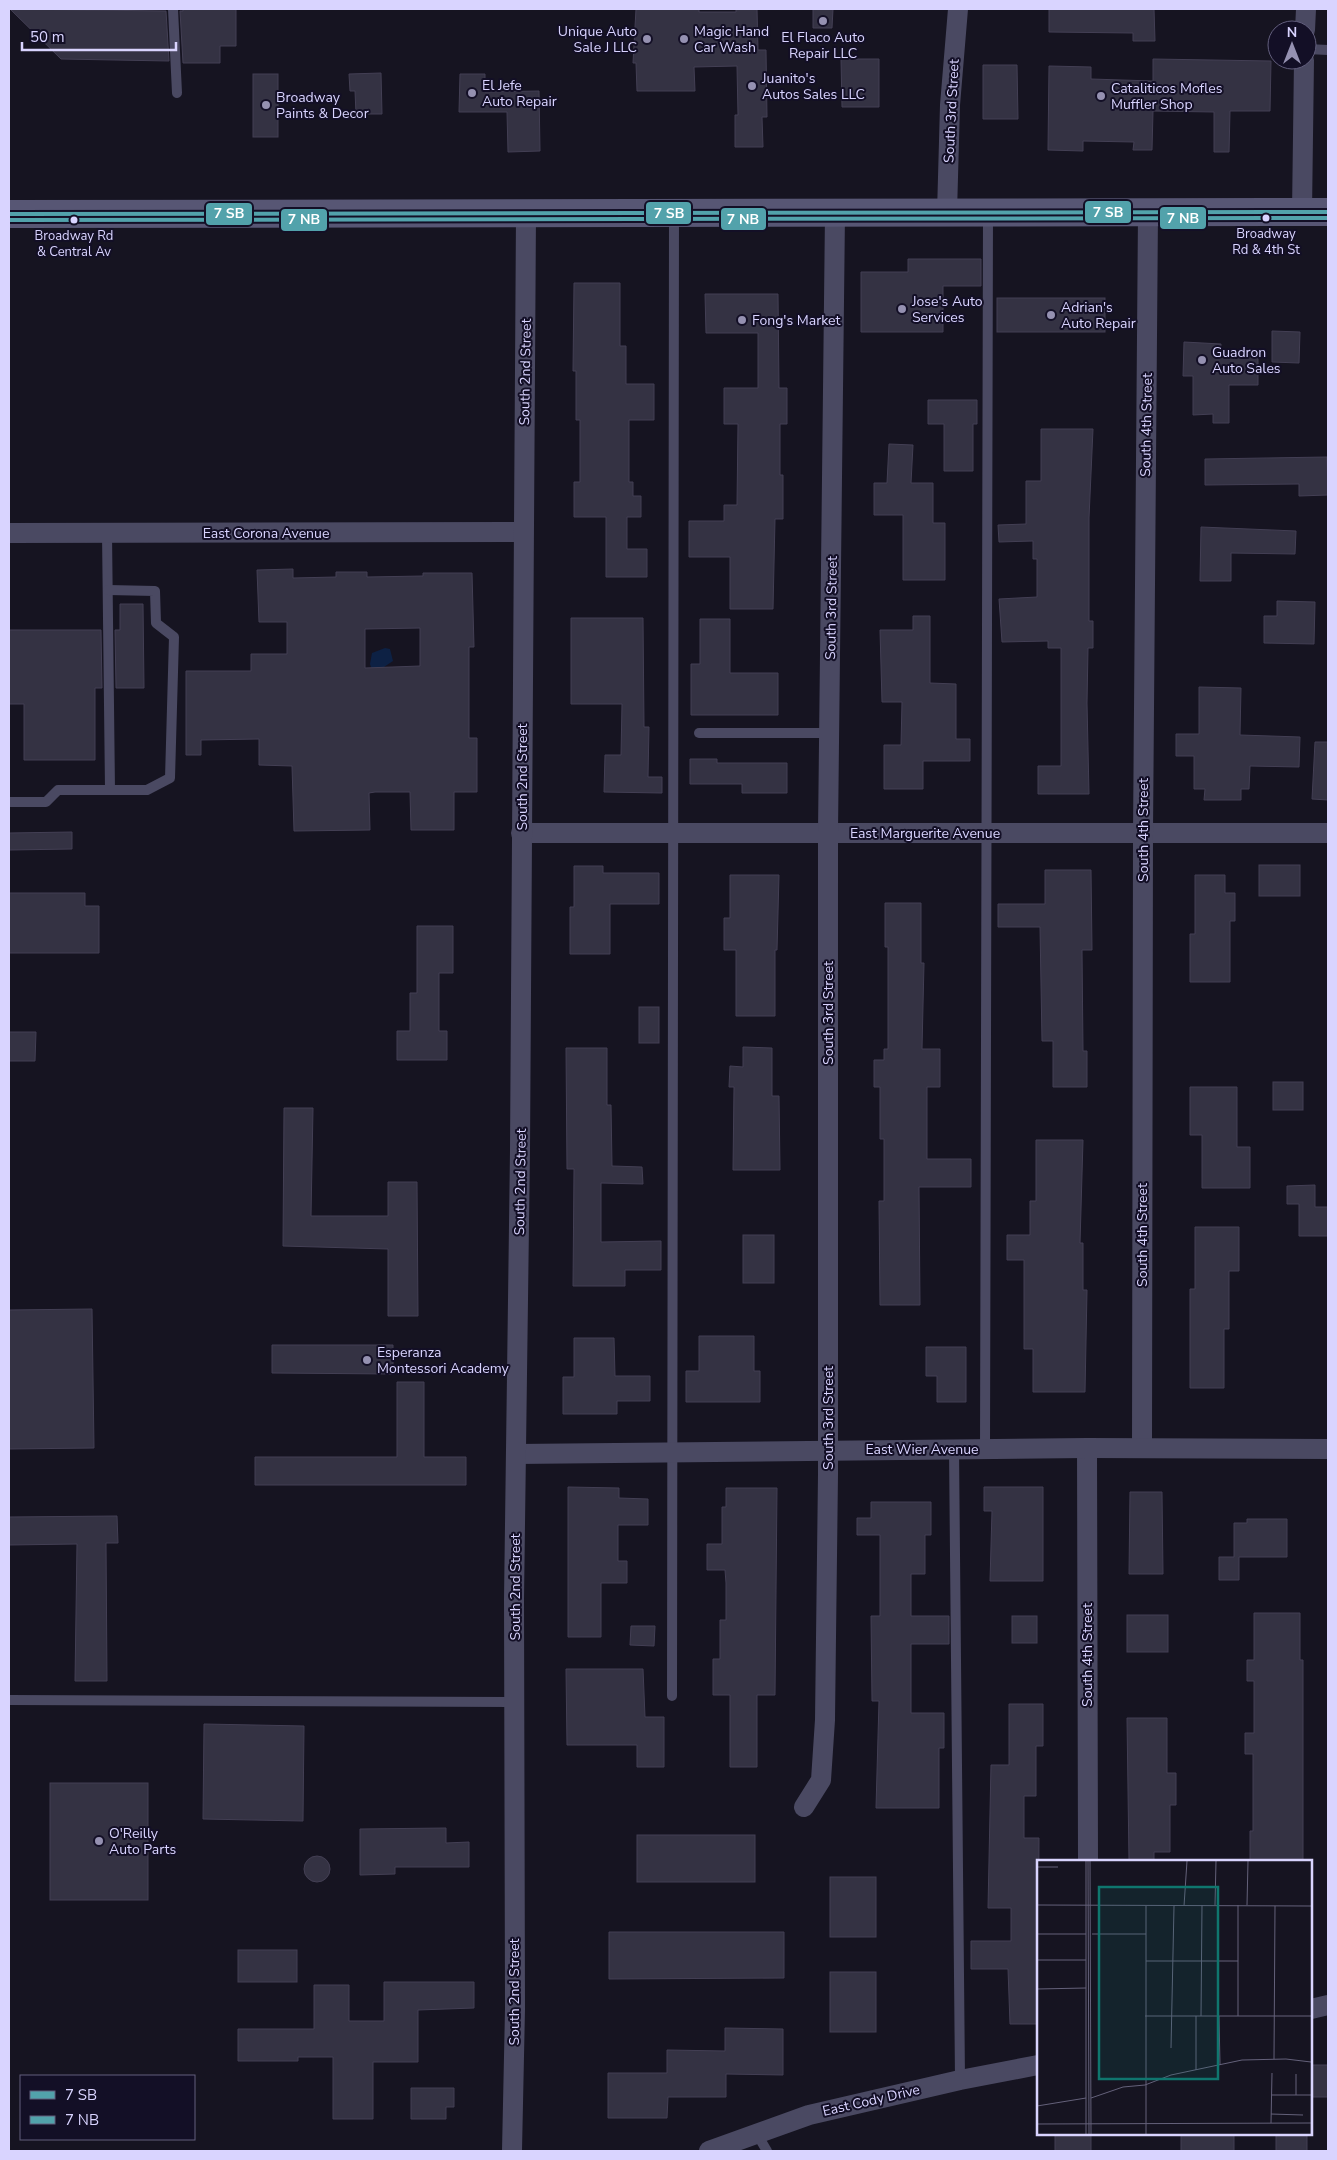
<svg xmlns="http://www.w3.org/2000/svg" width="1337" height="2160" font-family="'Nunito Sans',sans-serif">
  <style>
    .water { fill: #0d2144 }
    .building { fill: #343243; stroke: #433f54; fill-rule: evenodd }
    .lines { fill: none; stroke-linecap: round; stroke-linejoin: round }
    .service { stroke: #4a4962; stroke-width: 10 }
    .minor { stroke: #4a4962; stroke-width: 20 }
    .secondary { stroke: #575674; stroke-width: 28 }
    .bus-1-casing { stroke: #130f26; stroke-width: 8 }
    .bus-2-casing { stroke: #130f26; stroke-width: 8 }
    .bus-1 { stroke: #52a2ab; stroke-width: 4 }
    .bus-2 { stroke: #52a2ab; stroke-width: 4 }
    .poi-dot { fill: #9591b1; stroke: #130f26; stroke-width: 2 }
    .bus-dot { fill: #d9d4ff; stroke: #130f26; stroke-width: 2 }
    .labels { text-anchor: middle; stroke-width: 4; stroke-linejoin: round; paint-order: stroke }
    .bus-label { font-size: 13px; fill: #d9d4ff; stroke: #130f26 }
    .poi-label { font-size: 14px; fill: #d9d4ff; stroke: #130f26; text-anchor: start }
    .street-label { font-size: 14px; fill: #d9d4ff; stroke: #130f26 }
    .inset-road { fill: none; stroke: #64617a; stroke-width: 1 }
    .view { fill: #0f766e; fill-opacity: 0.15; stroke: #0f766e; stroke-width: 2.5 }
    .inset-edge { fill: none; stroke: #d9d4ff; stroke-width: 2.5 }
    .line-badge { stroke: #130f26; stroke-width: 2 }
    .badge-label { font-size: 14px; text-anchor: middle; font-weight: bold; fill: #fff }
  </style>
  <rect width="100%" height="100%" fill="#161421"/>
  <polygon class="water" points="385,648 390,649 393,661 381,669 372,670 370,664 372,653"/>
  <g class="building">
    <polygon points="10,9 166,11 169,61 61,59"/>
    <polygon points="183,9 236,9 236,46 220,46 220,63 183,63 180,11 183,11"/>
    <polygon points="636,9 699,9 699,12 736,12 736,9 757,9 758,50 766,50 767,117 762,117 763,147 735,147 735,115 738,115 737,66 694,67 695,91 637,91 636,63 633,63"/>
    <polygon points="813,9 833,9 832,28 813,28"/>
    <polygon points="1049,9 1154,9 1155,41 1133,41 1133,33 1049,32"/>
    <polygon points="841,59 879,59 879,107 842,107"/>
    <polygon points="1153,59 1271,61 1270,111 1230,111 1229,152 1214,152 1214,112 1153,111 1152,150 1133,150 1134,142 1083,141 1083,151 1048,150 1049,66 1091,67 1091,79 1153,81"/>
    <polygon points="983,65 1017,65 1018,119 983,119"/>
    <polygon points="381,73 382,114 356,114 355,91 350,91 349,74"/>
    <rect x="253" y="74" width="25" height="63"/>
    <polygon points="460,74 485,74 485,92 539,91 540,151 508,152 507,112 459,112"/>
    <polygon points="908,259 981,259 981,286 943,286 943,332 861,332 861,272 908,272"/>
    <polygon points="574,283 620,283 620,346 626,346 626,384 654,384 654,420 629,420 629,482 633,482 633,496 641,496 641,517 627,517 627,549 647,549 647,577 606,577 606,517 574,517 574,482 580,482 580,420 576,420 576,371 573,371"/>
    <polygon points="705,294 778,294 779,388 787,388 787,424 780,424 780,475 783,475 783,519 775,519 773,609 730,609 730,557 689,557 689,521 724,521 724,505 737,505 738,424 724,424 724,388 758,388 758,333 706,333"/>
    <rect x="997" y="298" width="108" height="34"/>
    <polygon points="1272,331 1300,332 1299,363 1272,362"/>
    <polygon points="1184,342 1221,344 1220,354 1258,354 1258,385 1229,385 1229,423 1213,423 1213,414 1193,415 1193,376 1183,376"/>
    <polygon points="928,400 977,400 977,424 973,424 973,471 944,471 944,424 928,424"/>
    <polygon points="1041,429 1093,429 1089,518 1089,621 1093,621 1093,648 1088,648 1087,703 1089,794 1038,794 1038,766 1061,766 1061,648 1048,648 1048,641 1002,642 999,599 1037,597 1037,559 1033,559 1033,541 999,542 998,525 1026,524 1026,481 1041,481"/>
    <polygon points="889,444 913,445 911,483 933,483 933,523 945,523 945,580 903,580 903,515 874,515 874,483 887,483"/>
    <polygon points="1327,457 1328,495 1299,496 1299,484 1205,485 1205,459"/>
    <polygon points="1201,527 1296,531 1295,554 1231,553 1231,581 1200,581"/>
    <path d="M293,569v9l43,-1v-5h31v5l56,-1v-3h49l2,74h-5v91h8v54h-23v38h-43l-1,-38h-35l-6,1 1,37 -76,1 -2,-65 -33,-1v-26l-58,1v15h-15v-84h65v-17h36v-32h-28l-2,-52zM420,628v38l-55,2v-39z"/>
    <polygon points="1277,601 1315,602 1314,644 1264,643 1264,616 1277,616"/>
    <polygon points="120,604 143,604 144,688 116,688 115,630 120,630"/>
    <polygon points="913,616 930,616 930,683 956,684 956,739 970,739 970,761 923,761 923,789 884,789 884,745 901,745 902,702 882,702 880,630 913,630"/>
    <polygon points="571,618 643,618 644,727 649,727 648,777 662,777 662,793 604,792 605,755 621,755 622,704 571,704"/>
    <polygon points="700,619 730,619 730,673 778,673 778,715 691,715 691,664 700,664"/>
    <polygon points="9,630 101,630 102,688 95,688 95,760 24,760 24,704 9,704"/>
    <polygon points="1199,687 1241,688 1240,735 1300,737 1299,767 1250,766 1249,789 1241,789 1241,800 1204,800 1205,789 1194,789 1194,756 1176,756 1176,734 1199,734"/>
    <polygon points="1315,742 1328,742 1328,800 1312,799"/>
    <polygon points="690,759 717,759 717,763 787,763 787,793 742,793 742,784 690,784"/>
    <polygon points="72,832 72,849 9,850 9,833"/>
    <rect x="1259" y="865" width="41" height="31"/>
    <polygon points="574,866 603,866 603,873 659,873 659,904 610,904 610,954 570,954 570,907 574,907"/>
    <polygon points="1045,870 1091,870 1092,950 1082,950 1083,1051 1087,1051 1087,1087 1053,1087 1053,1041 1042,1041 1040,927 998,927 998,904 1045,904"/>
    <polygon points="730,875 779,875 777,950 775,950 775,1016 736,1016 736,950 724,950 724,918 730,918"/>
    <polygon points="1195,875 1225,875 1225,893 1235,893 1235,921 1230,921 1230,982 1190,982 1190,934 1195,934"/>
    <polygon points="9,893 85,893 85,906 99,906 99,953 9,953"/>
    <polygon points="885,903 921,903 921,963 924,963 922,1049 940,1049 940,1087 927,1087 927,1159 971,1159 971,1187 919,1187 920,1305 880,1305 879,1201 884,1201 884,1139 880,1139 880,1087 874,1087 874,1060 884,1060 884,1049 888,1049 888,947 885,947"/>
    <polygon points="417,926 453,926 453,973 439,973 439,1031 447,1031 447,1060 397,1060 397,1031 410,1031 410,993 417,993"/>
    <rect x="639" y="1007" width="20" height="36"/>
    <polygon points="9,1032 36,1032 35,1061 9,1061"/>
    <polygon points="743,1047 772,1048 772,1096 779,1096 780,1170 733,1170 734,1087 729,1087 730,1066 743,1067"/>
    <polygon points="566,1048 607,1048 607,1105 611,1105 612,1166 642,1167 643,1184 601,1183 601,1242 661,1241 661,1270 625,1270 625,1286 573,1286 574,1169 567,1169"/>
    <rect x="1273" y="1082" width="30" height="28"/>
    <polygon points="1190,1087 1237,1087 1237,1147 1250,1147 1250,1188 1202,1188 1202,1135 1190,1135"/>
    <polygon points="284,1108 313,1108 311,1216 388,1216 388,1182 417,1182 418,1316 388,1316 388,1249 283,1246"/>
    <polygon points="1036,1140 1083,1140 1080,1243 1083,1243 1083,1290 1087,1290 1085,1392 1033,1392 1033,1349 1024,1349 1024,1260 1007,1260 1007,1235 1030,1235 1030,1201 1036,1201"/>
    <polygon points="1315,1185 1315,1207 1328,1207 1328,1236 1299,1236 1299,1204 1287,1204 1287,1186"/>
    <polygon points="1195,1227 1239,1227 1239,1271 1229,1271 1229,1329 1224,1329 1224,1388 1190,1388 1190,1289 1195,1289"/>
    <rect x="743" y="1235" width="31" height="48"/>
    <polygon points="92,1309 94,1448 9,1449 9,1310"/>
    <polygon points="699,1336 754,1336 754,1371 760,1371 760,1402 686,1402 686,1371 699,1371"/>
    <polygon points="574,1338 614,1338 615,1376 650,1376 650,1401 617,1401 617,1414 563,1414 563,1377 574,1377"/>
    <polygon points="272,1345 393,1345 393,1374 272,1373"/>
    <polygon points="926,1347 966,1347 966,1402 937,1402 937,1376 926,1376"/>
    <polygon points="397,1382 424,1382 424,1457 466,1457 466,1485 255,1485 255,1457 397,1457"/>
    <polygon points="568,1487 619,1488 619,1498 648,1499 648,1525 618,1525 618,1561 627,1561 627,1583 601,1583 601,1637 568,1637"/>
    <polygon points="984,1487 1043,1487 1043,1581 990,1581 992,1511 984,1511"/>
    <polygon points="726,1488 777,1488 775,1695 757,1695 757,1767 730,1767 730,1695 713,1695 713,1659 720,1659 720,1620 726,1620 726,1583 725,1570 707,1570 707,1544 722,1544 722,1507 726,1507"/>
    <polygon points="1130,1492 1162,1492 1163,1574 1129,1574"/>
    <polygon points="871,1502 931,1502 931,1535 925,1535 925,1574 911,1574 911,1616 949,1616 949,1644 911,1644 911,1713 944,1713 944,1748 939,1748 939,1808 876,1808 879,1701 872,1701 871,1616 880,1616 880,1535 857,1535 857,1518 871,1518"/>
    <polygon points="117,1516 118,1543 106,1543 107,1681 75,1681 77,1544 9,1545 9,1517"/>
    <polygon points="1247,1519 1287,1519 1287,1557 1239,1557 1239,1580 1219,1580 1219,1557 1234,1557 1234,1523 1247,1523"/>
    <polygon points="1254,1613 1300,1613 1300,1660 1303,1660 1303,1861 1250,1861 1250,1831 1253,1831 1253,1754 1245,1754 1245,1733 1254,1733 1254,1681 1247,1681 1247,1660 1254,1660"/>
    <rect x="1127" y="1615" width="41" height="37"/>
    <rect x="1012" y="1616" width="25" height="27"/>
    <polygon points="631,1626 655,1626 654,1646 630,1645"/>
    <polygon points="566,1669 643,1669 645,1717 664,1717 664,1767 637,1767 637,1745 567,1745"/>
    <polygon points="1009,1704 1043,1704 1043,1746 1036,1746 1036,1796 1024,1796 1024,1838 1039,1838 1038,2024 1010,2024 1008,1969 971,1969 971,1941 1011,1941 1011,1908 988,1908 991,1765 1009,1765"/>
    <polygon points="1127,1718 1167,1718 1167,1773 1176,1773 1176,1805 1170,1805 1170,1852 1154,1852 1154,1861 1129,1861"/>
    <polygon points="204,1724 304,1726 303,1821 203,1819"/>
    <rect x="50" y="1783" width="98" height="117"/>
    <polygon points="446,1828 446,1843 469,1842 469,1867 395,1867 395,1874 360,1875 360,1829"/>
    <rect x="637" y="1835" width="118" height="47"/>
    <circle cx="317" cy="1869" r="13"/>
    <rect x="830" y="1877" width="46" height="60"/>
    <polygon points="609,1932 784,1932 784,1978 609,1979"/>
    <rect x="238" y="1950" width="59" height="32"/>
    <rect x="830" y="1972" width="46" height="60"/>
    <polygon points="384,1982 474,1982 474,2008 418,2010 418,2062 373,2062 373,2119 333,2119 333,2057 298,2057 298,2061 238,2061 238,2029 314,2029 314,1985 349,1985 349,2021 384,2021"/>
    <polygon points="725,2028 783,2029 783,2075 726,2074 726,2097 668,2097 667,2118 608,2118 608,2073 667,2073 667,2050 725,2051"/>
    <rect x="1311" y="2065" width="17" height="32"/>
    <polygon points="411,2088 454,2088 454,2107 446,2107 446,2119 411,2119"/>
    <rect x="1055" y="2134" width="36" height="17"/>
    <rect x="1181" y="2134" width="53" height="17"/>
    <rect x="1276" y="2134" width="31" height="17"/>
  </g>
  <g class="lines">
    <g class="service">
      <polyline points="173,9 177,93"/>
      <polyline points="1307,49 1328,50"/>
      <polyline points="107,533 110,790"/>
      <polyline points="699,733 829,733"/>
      <polyline points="9,802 46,802 58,790 147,790 170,778 174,637 156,623 155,591 108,590"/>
      <polyline points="954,1449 960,2080"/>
      <polyline points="985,1449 988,214"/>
      <polyline points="672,1696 674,215"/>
      <polyline points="9,1700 515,1702"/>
      <polyline points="757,2134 767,2151"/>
    </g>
    <g class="minor">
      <polyline points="1305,30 1306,9"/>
      <polyline points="1302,212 1304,60"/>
      <polyline points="947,213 950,105 958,9"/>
      <polyline points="9,533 523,532"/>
      <polyline points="521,833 1328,833"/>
      <polyline points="1087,1448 1088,1861"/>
      <polyline points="1142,1448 1143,833 1148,212"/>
      <polyline points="516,1454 1087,1448 1328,1449"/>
      <polyline points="804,1807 821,1780 825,1720 828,1474 828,832 835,213"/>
      <polyline points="1311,2009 1328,2005"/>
      <polyline points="512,2151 515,2009 514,1599 520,1150 526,213"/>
      <polyline points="709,2151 809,2115 960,2080 1038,2065"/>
    </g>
    <polyline class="secondary" points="9,214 1328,212"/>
    <g class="bus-1-casing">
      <polyline id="bus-1" points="9,214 1328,212"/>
    </g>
    <g class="bus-2-casing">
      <polyline id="bus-2" points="9,220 1328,218"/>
    </g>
    <use href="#bus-1" class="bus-1"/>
    <use href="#bus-2" class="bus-2"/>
  </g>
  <g class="poi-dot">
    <circle cx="823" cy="21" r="5"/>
    <circle cx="647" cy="39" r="5"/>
    <circle cx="684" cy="39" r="5"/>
    <circle cx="752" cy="86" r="5"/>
    <circle cx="472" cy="93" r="5"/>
    <circle cx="1101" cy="96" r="5"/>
    <circle cx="266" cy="105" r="5"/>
    <circle cx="902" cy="309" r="5"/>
    <circle cx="1051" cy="315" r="5"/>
    <circle cx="742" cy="320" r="5"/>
    <circle cx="1202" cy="360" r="5"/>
    <circle cx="367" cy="1360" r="5"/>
    <circle cx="99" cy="1841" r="5"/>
  </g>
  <g class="bus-dot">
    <circle cx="1266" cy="218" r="4.5"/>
    <circle cx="74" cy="220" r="4.5"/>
  </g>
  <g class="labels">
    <g class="bus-label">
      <text x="1266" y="238">Broadway<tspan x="1266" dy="16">Rd &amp; 4th St</tspan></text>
      <text x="74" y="240">Broadway Rd<tspan x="74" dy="16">&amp; Central Av</tspan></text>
    </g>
    <g class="poi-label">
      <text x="637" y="36" text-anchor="end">Unique Auto<tspan x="637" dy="16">Sale J LLC</tspan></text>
      <text x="694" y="36">Magic Hand<tspan x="694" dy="16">Car Wash</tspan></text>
      <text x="823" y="42" text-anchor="middle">El Flaco Auto<tspan x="823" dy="16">Repair LLC</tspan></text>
      <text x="762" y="83">Juanito's<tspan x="762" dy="16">Autos Sales LLC</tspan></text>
      <text x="482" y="90">El Jefe<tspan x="482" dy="16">Auto Repair</tspan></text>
      <text x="1111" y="93">Cataliticos Mofles<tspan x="1111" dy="16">Muffler Shop</tspan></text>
      <text x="276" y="102">Broadway<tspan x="276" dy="16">Paints &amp; Decor</tspan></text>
      <text x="912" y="306">Jose's Auto<tspan x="912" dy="16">Services</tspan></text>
      <text x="1061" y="312">Adrian's<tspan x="1061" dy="16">Auto Repair</tspan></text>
      <text x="752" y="325">Fong's Market</text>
      <text x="1212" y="357">Guadron<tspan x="1212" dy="16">Auto Sales</tspan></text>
      <text x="377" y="1357">Esperanza<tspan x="377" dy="16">Montessori Academy</tspan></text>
      <text x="109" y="1838">O'Reilly<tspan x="109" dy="16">Auto Parts</tspan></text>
    </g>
    <g class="street-label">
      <text transform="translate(951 111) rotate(-87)" y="5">South 3rd Street</text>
      <text transform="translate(525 372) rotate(-89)" y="5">South 2nd Street</text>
      <text transform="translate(1146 425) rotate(-89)" y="5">South 4th Street</text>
      <text x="266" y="538">East Corona Avenue</text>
      <text transform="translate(831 608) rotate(-89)" y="5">South 3rd Street</text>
      <text transform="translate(522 777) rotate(-90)" y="5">South 2nd Street</text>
      <text transform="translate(1143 830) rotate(-90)" y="5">South 4th Street</text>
      <text x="925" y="838">East Marguerite Avenue</text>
      <text transform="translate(828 1013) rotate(-90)" y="5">South 3rd Street</text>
      <text transform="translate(520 1182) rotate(-89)" y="5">South 2nd Street</text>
      <text transform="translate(1142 1235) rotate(-90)" y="5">South 4th Street</text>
      <text transform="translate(828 1418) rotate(-90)" y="5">South 3rd Street</text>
      <text x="922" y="1454">East Wier Avenue</text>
      <text transform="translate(515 1587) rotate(-90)" y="5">South 2nd Street</text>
      <text transform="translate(1087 1655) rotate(-90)" y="5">South 4th Street</text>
      <text transform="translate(514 1992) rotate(-90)" y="5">South 2nd Street</text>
      <text transform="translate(871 2100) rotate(-13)" y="5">East Cody Drive</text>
    </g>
  </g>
  <g transform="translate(1037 1860)">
    <rect width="275" height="275" fill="#161421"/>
    <path class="inset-road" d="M49,1v273M51,1l1,273M53,1l1,273M0,7h21M0,45l275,1M178,45l1,-44M210,45l1,-44M147,46l3,-45M0,74h49M55,74h54M0,100h49M109,101h92M0,129l49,-1M108,156h167M159,156v54M164,156l1,-111M182,156l1,49M201,156v-111M134,188l3,-142M237,199l1,-153M259,214v21M234,235h41M54,238l32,-11 22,-2 26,-10 71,-15 44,-1 25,3M0,246l49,-8M234,254l32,1M234,263l1,-50M0,264l274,-1M109,274v-228M274,274l1,-146"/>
    <path class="view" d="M62,27h119v192h-119z"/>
    <rect width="275" height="275" class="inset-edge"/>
  </g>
  <g class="line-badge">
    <rect x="1084" y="200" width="48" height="24" rx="5" fill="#52a2ab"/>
    <rect x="645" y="201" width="47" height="24" rx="5" fill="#52a2ab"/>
    <rect x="205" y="202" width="48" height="24" rx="5" fill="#52a2ab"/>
    <rect x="1159" y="206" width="48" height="24" rx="5" fill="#52a2ab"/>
    <rect x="720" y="207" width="47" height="24" rx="5" fill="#52a2ab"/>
    <rect x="280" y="208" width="48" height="24" rx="5" fill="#52a2ab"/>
  </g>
  <g class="badge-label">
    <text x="1108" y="217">7 SB</text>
    <text x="669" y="218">7 SB</text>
    <text x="229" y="218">7 SB</text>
    <text x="1183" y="223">7 NB</text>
    <text x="743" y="224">7 NB</text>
    <text x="304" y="224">7 NB</text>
  </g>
  <rect width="1337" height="2160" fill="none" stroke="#d9d4ff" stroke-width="20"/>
  <rect x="20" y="2075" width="175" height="65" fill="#130f26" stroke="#625e7d"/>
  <rect x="30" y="2091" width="25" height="8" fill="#52a2ab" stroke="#625e7d"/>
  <text x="65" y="2100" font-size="15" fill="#d9d4ff">7 SB</text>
  <rect x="30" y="2116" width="25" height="8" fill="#52a2ab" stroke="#625e7d"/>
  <text x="65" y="2125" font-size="15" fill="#d9d4ff">7 NB</text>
  <g transform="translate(1292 45)"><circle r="24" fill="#130f26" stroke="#625e7d"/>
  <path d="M0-4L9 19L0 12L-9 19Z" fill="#9591b1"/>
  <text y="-8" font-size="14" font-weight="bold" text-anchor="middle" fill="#d9d4ff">N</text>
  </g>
  <path d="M22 42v8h154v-8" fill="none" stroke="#d9d4ff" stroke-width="2.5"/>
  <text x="30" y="42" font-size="15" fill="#d9d4ff" stroke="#130f26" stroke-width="4" paint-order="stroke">50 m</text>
</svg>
